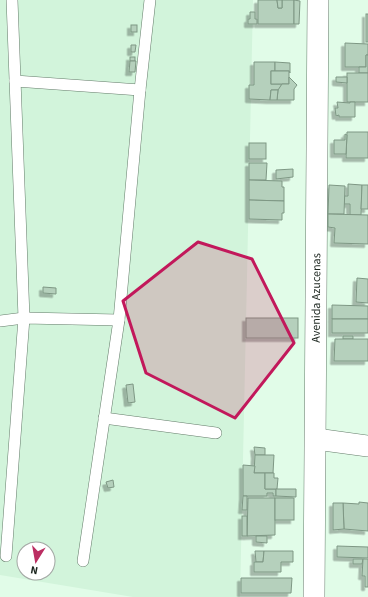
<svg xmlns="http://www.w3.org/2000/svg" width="368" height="597" font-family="'Source Sans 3',sans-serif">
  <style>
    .built { fill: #d2f4db; fill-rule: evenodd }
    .building { fill: #b5d0bc; stroke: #7e9784; filter: url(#shadow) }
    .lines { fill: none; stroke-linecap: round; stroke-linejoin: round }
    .service-casing { stroke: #647c6a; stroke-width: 12 }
    .minor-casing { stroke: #647c6a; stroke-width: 22 }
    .service { stroke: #fff; stroke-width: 11 }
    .minor { stroke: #fff; stroke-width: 21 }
    .marked { fill: #c2185b; fill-opacity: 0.2; stroke: #c2185b; stroke-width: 3; stroke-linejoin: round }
    .labels { text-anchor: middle; stroke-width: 3; stroke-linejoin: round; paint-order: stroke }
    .street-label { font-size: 12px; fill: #1c261f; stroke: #fff }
  </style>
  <defs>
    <filter id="shadow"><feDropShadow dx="-3.5" dy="3.5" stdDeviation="0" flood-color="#0004"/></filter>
  </defs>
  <rect width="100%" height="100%" fill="#e1fce8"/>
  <path class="built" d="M0,0h253l-13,597h-107l-133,-22zM24,549h24v24h-24z"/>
  <g class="building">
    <polygon points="258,0 277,0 278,8 282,8 282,0 294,0 294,24 258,24"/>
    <polygon points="277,0 282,0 282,8 278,8"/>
    <polygon points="294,0 300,1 299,24 294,24"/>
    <polygon points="250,12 255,12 255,19 257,19 257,24 248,24 248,19 250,19"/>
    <rect x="366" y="14" width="2" height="28"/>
    <rect x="131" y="25" width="6" height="7"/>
    <polygon points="345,43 368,44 368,55 366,55 366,67 345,67"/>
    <polygon points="131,45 136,45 135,52 131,52"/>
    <polygon points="366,55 368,55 368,73 359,73 359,67 366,67"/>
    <rect x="130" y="57" width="5" height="4"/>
    <polygon points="130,61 136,61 135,72 129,72"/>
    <polygon points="254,62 275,62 275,71 271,71 271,84 282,84 279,90 271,90 270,100 249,99 249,85 254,85"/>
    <polygon points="275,62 290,63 290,73 289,71 275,71"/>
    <rect x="271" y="71" width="18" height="13"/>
    <rect x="347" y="73" width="21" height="29"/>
    <polygon points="289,77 297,85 294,89 294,100 277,100 278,90 282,84 289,84"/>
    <polygon points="336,77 347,77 347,83 336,82"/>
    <polygon points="271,90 278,90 277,100 270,100"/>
    <polygon points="337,102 350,103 350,102 355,102 355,117 339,117 339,115 336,116 335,108 338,108"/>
    <polygon points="347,132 368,132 368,158 346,158"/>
    <polygon points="345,134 347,135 346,154 334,154 334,140 345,140"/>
    <rect x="249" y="143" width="17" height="16"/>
    <polygon points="249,163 267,163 266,180 249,180"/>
    <polygon points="293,169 293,177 276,179 276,170"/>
    <polygon points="249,180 282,181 282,187 284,187 284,201 249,200"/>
    <polygon points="348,184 362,185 361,215 350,215 350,204 344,204 344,196 348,196"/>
    <polygon points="329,185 345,186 344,214 328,214"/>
    <polygon points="362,185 368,185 368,209 361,209"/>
    <polygon points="249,200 284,201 284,213 282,213 282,220 249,219"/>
    <polygon points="328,214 368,215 368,244 334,243 335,228 328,227"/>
    <polygon points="357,278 368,279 368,303 356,302"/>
    <polygon points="43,287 56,288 56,294 43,293"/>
    <polygon points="332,305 368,306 368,319 332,319"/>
    <rect x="246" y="318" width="52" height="20"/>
    <rect x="332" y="319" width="36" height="14"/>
    <rect x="343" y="336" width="10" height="3"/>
    <polygon points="335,339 368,339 368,361 334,361"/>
    <polygon points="133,384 135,402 128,403 126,385"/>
    <polygon points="254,447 265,448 265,455 255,455"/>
    <polygon points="255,455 274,455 273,473 254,473"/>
    <polygon points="243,465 255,466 254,473 265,473 265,489 276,489 276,496 273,496 273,493 267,493 267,496 243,496"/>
    <polygon points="265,473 274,473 274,478 278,478 277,489 265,489"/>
    <polygon points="113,480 114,487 108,488 106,482"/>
    <polygon points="276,489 296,489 296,497 276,496"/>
    <polygon points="243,496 247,496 247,510 242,510"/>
    <polygon points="248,498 275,498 275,535 247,536"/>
    <rect x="275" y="498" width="19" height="22"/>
    <polygon points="359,502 368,503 368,531 344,529 343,503 359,504"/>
    <polygon points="333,503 343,503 344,529 333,530"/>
    <rect x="242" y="516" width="5" height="20"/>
    <polygon points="256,536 267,536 267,543 256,542"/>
    <polygon points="337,546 368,547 368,558 337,557"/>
    <polygon points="255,551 264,551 263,562 256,562"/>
    <polygon points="264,551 293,551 293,562 281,562 281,572 254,572 254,562 263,562"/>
    <polygon points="353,559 363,559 362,564 353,564"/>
    <polygon points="363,559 368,559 368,587 365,587 365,576 362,576"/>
    <polygon points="241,578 292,578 291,593 241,593"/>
  </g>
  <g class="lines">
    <g class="service-casing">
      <g id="service">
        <polyline points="15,81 140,90"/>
        <polyline points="0,321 24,318 119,320"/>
        <polyline points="104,418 216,433"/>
        <polyline points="6,556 24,318 12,0"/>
        <polyline points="83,561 119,320 140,90 150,0"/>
      </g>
    </g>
    <g class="minor-casing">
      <g id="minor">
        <polyline points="316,439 368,446"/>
        <path id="s1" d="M314,597l4,-597"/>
      </g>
    </g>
    <use href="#service" class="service"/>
    <use href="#minor" class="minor"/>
  </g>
  <path class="marked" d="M198,242l54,17 42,84 -59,75 -89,-45 -23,-72z"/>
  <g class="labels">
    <g class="street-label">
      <text dy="4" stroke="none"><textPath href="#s1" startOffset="299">Avenida Azucenas</textPath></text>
    </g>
  </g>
  <g transform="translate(36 561) rotate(191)"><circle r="19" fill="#ffffff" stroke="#a4a8a5"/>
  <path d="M0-3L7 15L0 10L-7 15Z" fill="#bb2e62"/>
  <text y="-6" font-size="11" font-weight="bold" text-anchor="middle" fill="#1c261f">N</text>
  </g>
</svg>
